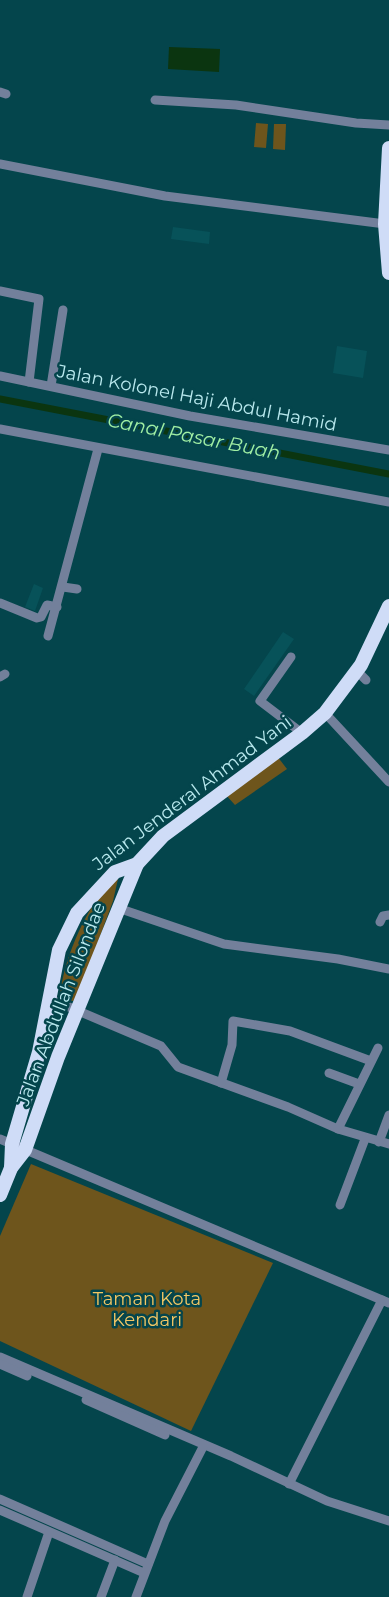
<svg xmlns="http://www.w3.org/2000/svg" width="389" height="1597" font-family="Montserrat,sans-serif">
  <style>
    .built { fill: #075259 }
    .green { fill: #6e551c }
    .water { fill: #0b3510 }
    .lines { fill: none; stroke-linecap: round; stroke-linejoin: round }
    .canal { stroke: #0b3510; stroke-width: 7 }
    .minor { stroke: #73809b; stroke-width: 9 }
    .highway { stroke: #cfdcf7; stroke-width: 14 }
    .labels { text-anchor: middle; stroke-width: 5; stroke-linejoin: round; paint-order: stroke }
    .street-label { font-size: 18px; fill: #b9e9ee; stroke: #04454c }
    .park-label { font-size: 18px; fill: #f4c764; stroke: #04454c }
    .water-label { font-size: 19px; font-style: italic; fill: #a1efa4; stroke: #04454c }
  </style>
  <rect width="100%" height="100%" fill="#04454c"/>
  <g class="built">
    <polygon points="173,227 210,232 209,244 171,239"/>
    <polygon points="337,346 367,351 363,378 333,373"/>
    <polygon points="34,584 43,588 35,611 25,607"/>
    <polygon points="283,632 294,639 254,696 244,689"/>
  </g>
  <g class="green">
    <polygon points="256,123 268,124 266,148 254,147"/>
    <polygon points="274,124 286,124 285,150 273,149"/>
    <polygon points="277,756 287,769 235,805 225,794"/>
    <path d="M118,879l-5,22 -36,97 -4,3 -13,-2c0,-31 29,-105 58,-120z"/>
    <polygon points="31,1164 273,1263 191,1431 0,1341 0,1236"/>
  </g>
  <polygon class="water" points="169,47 220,49 219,72 168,69"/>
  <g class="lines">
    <polyline class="canal" points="0,399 389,474"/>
    <g class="minor">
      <polyline points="0,92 6,94"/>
      <polyline points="155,100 236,105 356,123 389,125"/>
      <polyline points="0,164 165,196 385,224"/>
      <polyline points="0,291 39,299 29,382"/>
      <polyline points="0,376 190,416 389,450"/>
      <polyline points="51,386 63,310"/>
      <polyline points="0,429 389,502"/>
      <polyline points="63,587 77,589"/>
      <polyline points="0,603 37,618 41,617 47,605 57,607"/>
      <polyline points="48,636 98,449"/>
      <polyline points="291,657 260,701 302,733"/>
      <polyline points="357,671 366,680"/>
      <polyline points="0,677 5,674"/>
      <polyline points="325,713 389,782"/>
      <polyline points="118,908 224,944 338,959 389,969"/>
      <polyline points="380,922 383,916 389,915"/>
      <polyline points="50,999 161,1046 178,1067 288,1107 338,1129 389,1144"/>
      <polyline points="329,1073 359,1084"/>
      <polyline points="221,1083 232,1045 233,1021 290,1031 371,1061"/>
      <polyline points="338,1129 378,1048"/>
      <polyline points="0,1139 389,1303"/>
      <polyline points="379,1142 389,1115"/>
      <polyline points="340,1205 365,1139"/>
      <polyline points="0,1357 231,1456 327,1501 389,1521"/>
      <polyline points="0,1364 27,1376"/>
      <polyline points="86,1400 165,1435"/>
      <polyline points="289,1484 382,1300"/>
      <polyline points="0,1499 148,1564"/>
      <polyline points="0,1510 144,1573"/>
      <polyline points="27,1597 49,1532"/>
      <polyline points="101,1597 115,1560"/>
      <polyline points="136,1597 165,1521 204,1445"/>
    </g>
    <g class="highway">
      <polyline points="389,148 385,224 389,273"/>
      <polyline points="11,1168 12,1144 39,1052 59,950 77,913 115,872 137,864 163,836 302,733 325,713 361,665 389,606"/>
      <polyline points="0,1195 11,1168 25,1150 58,1057 137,864"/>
    </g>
  </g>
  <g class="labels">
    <g class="street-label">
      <text transform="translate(197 398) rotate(11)" y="6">Jalan Kolonel Haji Abdul Hamid</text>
      <text transform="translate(192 793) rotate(-37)" y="6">Jalan Jenderal Ahmad Yani</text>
      <text transform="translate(61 1004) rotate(-69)" y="6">Jalan Abdullah Silondae</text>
    </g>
    <g class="park-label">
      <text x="147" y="1305">Taman Kota<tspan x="147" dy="21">Kendari</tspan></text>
    </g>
    <g class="water-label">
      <text transform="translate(194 436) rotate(11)" y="7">Canal Pasar Buah</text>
    </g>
  </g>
</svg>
